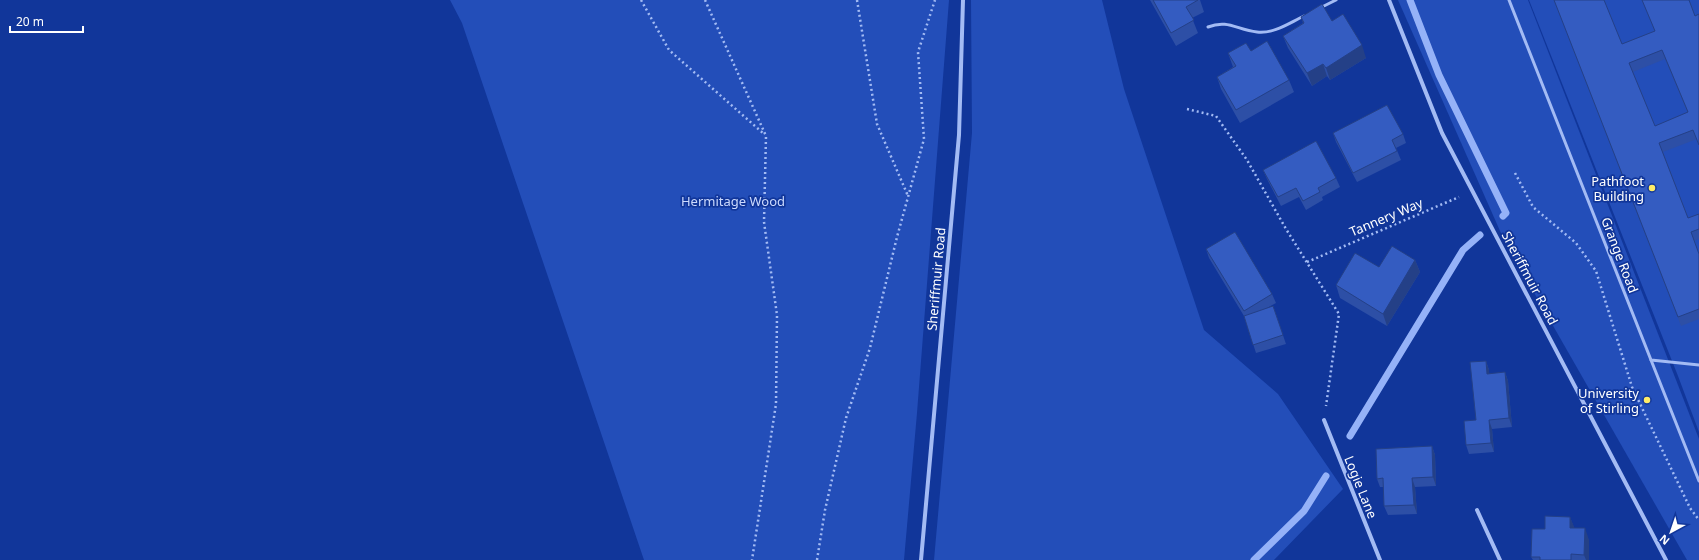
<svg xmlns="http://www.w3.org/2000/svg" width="1699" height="560" font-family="'Noto Sans',sans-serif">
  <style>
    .green { fill: #234eb9 }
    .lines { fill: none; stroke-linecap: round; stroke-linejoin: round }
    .stream { stroke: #95b2f8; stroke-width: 7 }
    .path { stroke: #a3bbf4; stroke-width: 2.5; stroke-dasharray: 2 3; stroke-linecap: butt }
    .lane { stroke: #a3bbf4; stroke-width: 3 }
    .street { stroke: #a3bbf4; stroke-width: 4 }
    .wall { fill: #2d4fa6; fill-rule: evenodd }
    .shaded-wall { fill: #244087 }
    .building { fill: #345cc1; stroke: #244087; fill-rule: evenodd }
    .poi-dot { fill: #ffec67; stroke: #11369a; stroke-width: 1.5 }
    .labels { text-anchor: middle; stroke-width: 3.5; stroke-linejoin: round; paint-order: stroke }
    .poi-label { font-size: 13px; fill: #fff; stroke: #11369a; text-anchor: end }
    .park-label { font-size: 13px; fill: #ccdafe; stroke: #11369a }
    .street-label { font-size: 13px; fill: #fff; stroke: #11369a }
  </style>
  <rect width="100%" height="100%" fill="#11369a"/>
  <g class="green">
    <polygon points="450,0 949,0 917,413 904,560 644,560 462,23"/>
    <polygon points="971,0 1102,0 1124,89 1204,330 1278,394 1343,489 1274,560 934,560 972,133"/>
    <polygon points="1398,0 1528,0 1699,439 1699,560 1687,560 1504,240"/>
    <polygon points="1529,0 1699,0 1699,432 1678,376"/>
  </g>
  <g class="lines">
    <g class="stream">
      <polyline points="1410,0 1439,75 1506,213 1503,216"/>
      <polyline points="1350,436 1463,250 1480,235"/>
      <polyline points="1254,560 1304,511 1326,476"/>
    </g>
    <g class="path">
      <polyline points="641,0 669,50 764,134"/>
      <polyline points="705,0 766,136 764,222 777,315 776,404 752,560"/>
      <polyline points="857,0 877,124 908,196"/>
      <polyline points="1187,109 1216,116 1247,160 1286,229 1339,314 1326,406"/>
      <polyline points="1515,173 1533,207 1576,243 1596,271 1632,387 1690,508 1699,520"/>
      <polyline points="1307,262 1459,197"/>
      <polyline points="817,560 825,510 846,418 870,348 897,237 924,139 918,52 935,0"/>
    </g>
    <g class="lane">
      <polyline points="1509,0 1651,360 1699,365"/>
      <polyline points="1320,8 1336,0"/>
      <path d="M1208,27c20,-8 29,3 49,5 17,2 32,-9 47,-16"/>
      <polyline points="1651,360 1699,481"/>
    </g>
    <g class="street">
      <polyline points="1389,0 1442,133 1666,560"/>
      <polyline points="1324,420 1380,560"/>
      <polyline points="1477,510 1500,560"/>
      <polyline points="921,560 959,135 963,0"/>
    </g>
  </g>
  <g class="wall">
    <polygon points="1150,0 1201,0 1200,0 1204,12 1192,18 1198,33 1176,46"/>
    <path d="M1554,0l68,44 33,-13 -13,-31h47l8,139 -34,13 25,66 11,-4v25l-5,2 5,13v65l-18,7zM1665,59l23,54 -33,13 -22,-54z"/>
    <polygon points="1301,17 1332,21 1366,58 1330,80 1327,76 1312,86 1288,48 1283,36 1303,23"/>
    <polygon points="1251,51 1289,80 1294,92 1240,123 1221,89 1217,77 1233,67 1228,53"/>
    <polygon points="1333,133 1403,134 1406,143 1396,148 1401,160 1357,182 1336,142"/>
    <polygon points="1263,170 1336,178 1340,187 1322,197 1323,200 1306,210 1299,197 1281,206 1267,179"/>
    <polygon points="1206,249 1272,294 1276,303 1265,309 1273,306 1286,344 1256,353 1244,316 1209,258"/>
    <polygon points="1415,260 1420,272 1387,326 1340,298 1336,285"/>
    <polygon points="1486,361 1489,370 1489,374 1505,372 1508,381 1512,427 1492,429 1494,452 1469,454 1466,445 1476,420"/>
    <polygon points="1432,446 1435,455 1436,486 1415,487 1417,514 1388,515 1384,506 1384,487 1380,487 1377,479"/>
    <polygon points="1570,517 1574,528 1589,540 1589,560 1533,560 1531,557 1545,529"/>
  </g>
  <g class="shaded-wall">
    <polygon points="1362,45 1366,58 1330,80 1326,68"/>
    <polygon points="1323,64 1327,76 1312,86 1307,73"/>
    <polygon points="1415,260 1420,272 1387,326 1383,314"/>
    <polygon points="1486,361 1489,370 1490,383 1487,374"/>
    <polygon points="1505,372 1508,381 1512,427 1509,418"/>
    <polygon points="1489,420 1492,429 1494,452 1491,443"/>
    <polygon points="1432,446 1435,455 1436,486 1433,477"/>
    <polygon points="1412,478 1415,487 1417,514 1414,505"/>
    <polygon points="1570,517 1575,529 1570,528"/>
    <polygon points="1585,528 1589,540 1589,560 1586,560 1584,555"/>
  </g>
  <g class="building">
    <polygon points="1153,0 1198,0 1186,7 1194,20 1171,33"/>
    <path d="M1554,0h50l18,44 33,-13 -13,-31h47l6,16 4,-2v131l-6,-15 -34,13 29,75 11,-4v15l-8,3 8,22v55l-21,8zM1662,50l26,62 -33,14 -26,-63z"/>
    <polygon points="1322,4 1332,21 1343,14 1362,45 1326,68 1323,64 1307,73 1283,36 1304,23 1301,17"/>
    <polygon points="1267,41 1289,80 1236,110 1217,77 1236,66 1228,53 1246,43 1251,51"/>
    <polygon points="1387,105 1403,134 1392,140 1397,151 1353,173 1333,133"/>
    <polygon points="1316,141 1336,178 1318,188 1320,192 1303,201 1296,188 1278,197 1263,170"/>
    <polygon points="1235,232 1272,294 1244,311 1206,249"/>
    <polygon points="1392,246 1415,260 1383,314 1336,285 1355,253 1379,267"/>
    <polygon points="1273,306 1283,335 1253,345 1244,316"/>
    <polygon points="1486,361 1487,374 1505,372 1509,418 1489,420 1491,443 1466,445 1464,421 1476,420 1470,362"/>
    <polygon points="1432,446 1433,477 1412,478 1414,505 1384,506 1383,478 1377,479 1376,449"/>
    <polygon points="1545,516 1570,517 1570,528 1585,528 1584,555 1571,554 1571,560 1540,560 1540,557 1531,557 1532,529 1545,529"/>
  </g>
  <g class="poi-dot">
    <circle cx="1652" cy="188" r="4"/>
    <circle cx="1647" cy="400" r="4"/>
  </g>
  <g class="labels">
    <g class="poi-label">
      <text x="1644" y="186">Pathfoot<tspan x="1644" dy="15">Building</tspan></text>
      <text x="1639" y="398">University<tspan x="1639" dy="15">of Stirling</tspan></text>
    </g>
    <g class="park-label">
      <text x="733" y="206">Hermitage Wood</text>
    </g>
    <g class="street-label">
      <text transform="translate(1386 217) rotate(-23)" y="5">Tannery Way</text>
      <text transform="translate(1620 255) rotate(69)" y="5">Grange Road</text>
      <text transform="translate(1530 278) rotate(62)" y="5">Sheriffmuir Road</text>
      <text transform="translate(936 279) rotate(-85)" y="5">Sheriffmuir Road</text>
      <text transform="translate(1361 487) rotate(68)" y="5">Logie Lane</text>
    </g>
  </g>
  <g transform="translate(1671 532) rotate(220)" stroke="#11369a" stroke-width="3" paint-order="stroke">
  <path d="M0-3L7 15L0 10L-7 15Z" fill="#ffffff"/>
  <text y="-6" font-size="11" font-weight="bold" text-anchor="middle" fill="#ffffff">N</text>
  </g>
  <path d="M10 26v6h73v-6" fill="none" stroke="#ffffff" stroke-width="2"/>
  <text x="16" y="26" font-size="12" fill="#ffffff" stroke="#11369a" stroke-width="3" paint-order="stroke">20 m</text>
</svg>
